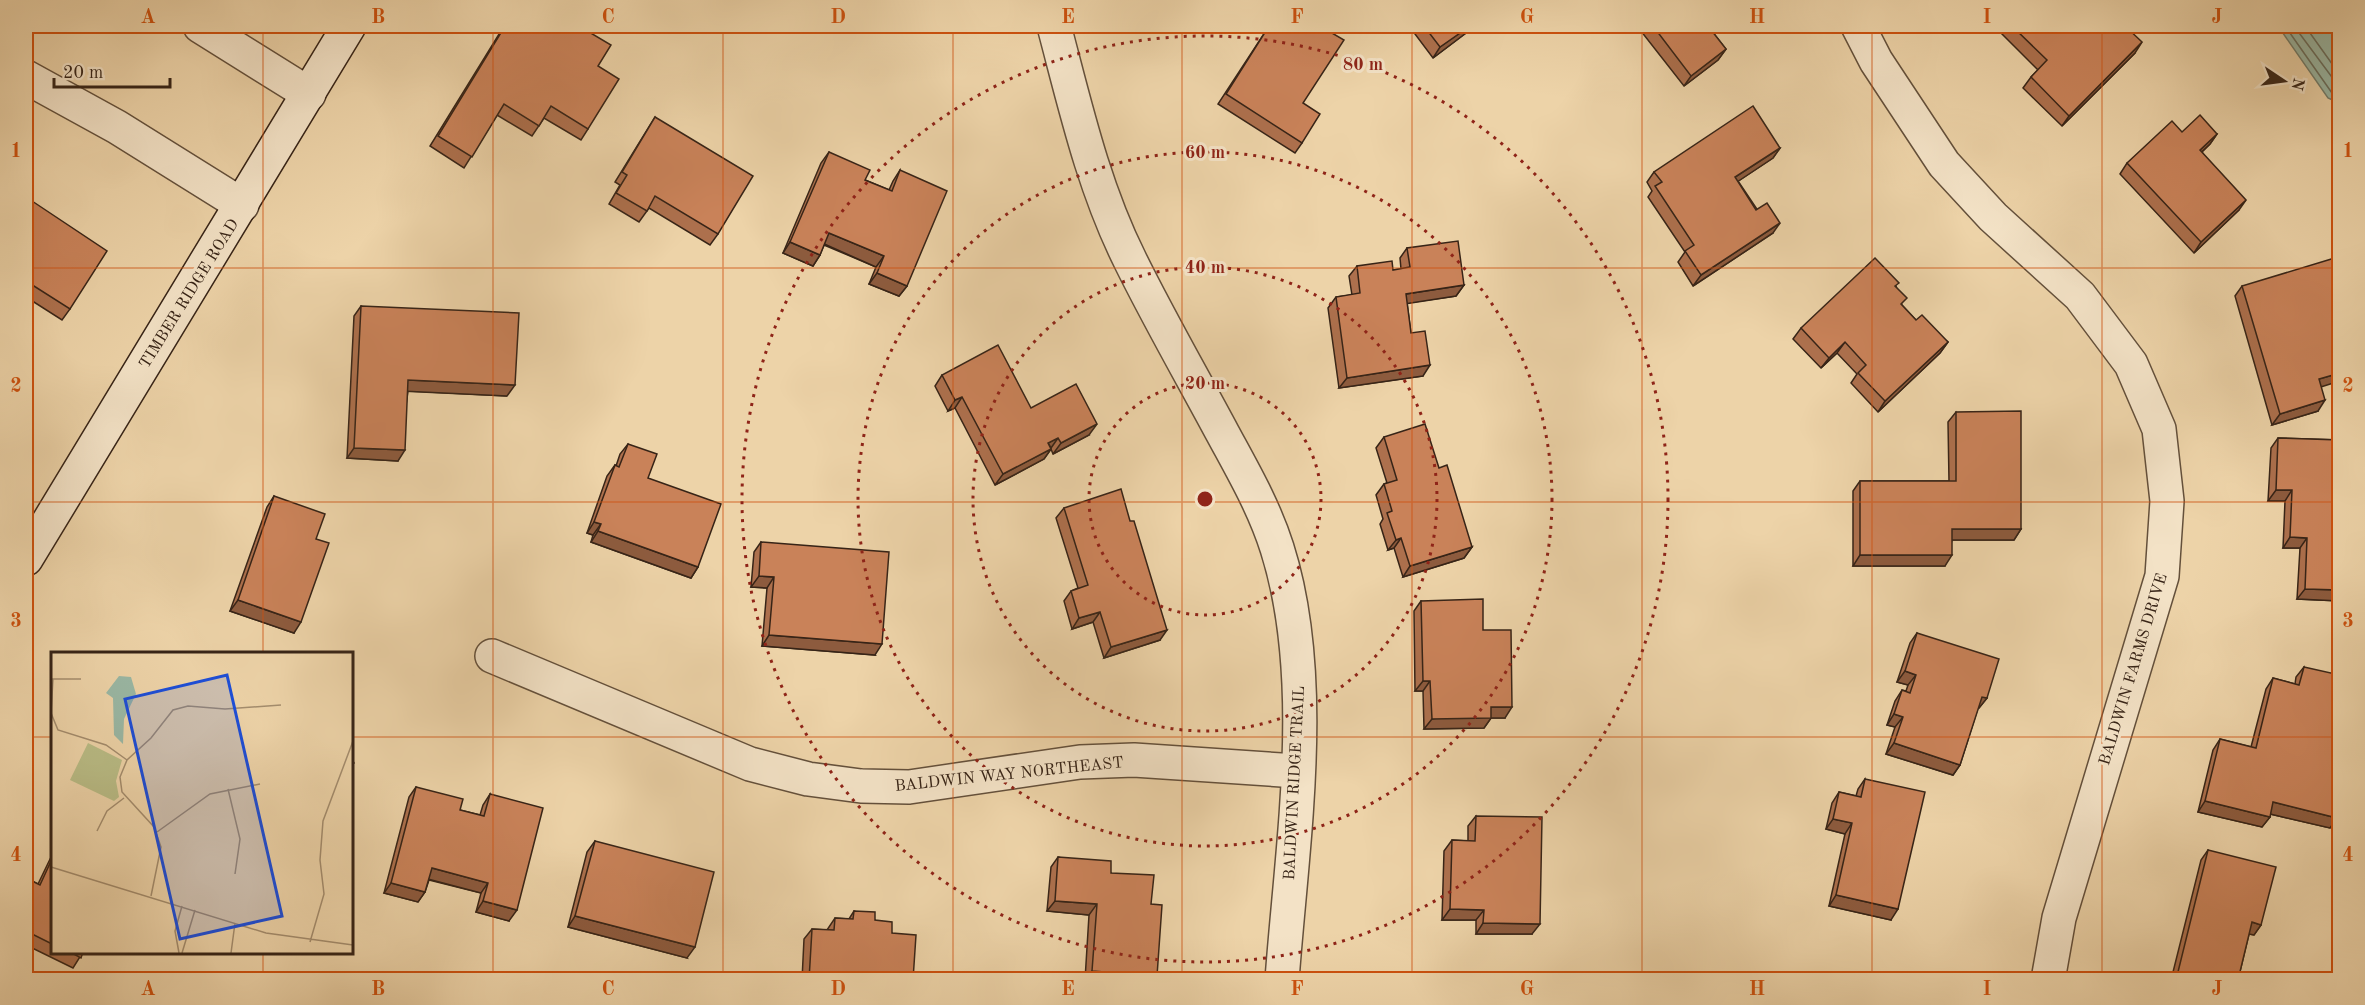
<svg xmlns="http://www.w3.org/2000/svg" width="2365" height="1005" font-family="'Old Standard TT',serif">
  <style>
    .water { fill: #9ab8a5; stroke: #727d6c; stroke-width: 1.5 }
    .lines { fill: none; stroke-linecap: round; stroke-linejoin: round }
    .shore { stroke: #686e5e; stroke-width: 1.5 }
    .street-casing { stroke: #64503b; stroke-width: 36 }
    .secondary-casing { stroke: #372417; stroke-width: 36 }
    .street { stroke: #f3e2c6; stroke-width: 33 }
    .secondary { stroke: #f3e2c6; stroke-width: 33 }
    .wall { fill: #ad704d; stroke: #372417; stroke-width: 1.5 }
    .shaded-wall { fill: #8d5b3e; stroke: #372417; stroke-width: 1.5 }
    .building { fill: #c98259; stroke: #372417; stroke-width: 1.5 }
    .grid { fill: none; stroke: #cd510e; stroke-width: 1.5; stroke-opacity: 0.55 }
    .ring { fill: none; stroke: #8f2418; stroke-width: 3; stroke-dasharray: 3 6 }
    .labels { text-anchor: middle; stroke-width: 6; stroke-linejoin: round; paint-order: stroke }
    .street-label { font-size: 16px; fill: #372417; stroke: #f3e2c6 }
    .inset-road { fill: none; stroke: #a48d6e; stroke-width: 1.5 }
    .view { fill: #1d4ed8; fill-opacity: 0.15; stroke: #1d4ed8; stroke-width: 3 }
    .inset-edge { fill: none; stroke: #372417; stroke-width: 3 }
    .centre { fill: #8f2418; stroke: #f3e2c6; stroke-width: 3 }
    .ring-label { font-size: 18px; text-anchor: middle; font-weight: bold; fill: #8f2418; stroke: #f3e2c6; stroke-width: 6; stroke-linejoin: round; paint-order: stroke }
    .neatline { fill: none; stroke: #cd510e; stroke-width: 2 }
    .grid-label { font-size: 20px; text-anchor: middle; font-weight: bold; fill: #cd510e }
  </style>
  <rect width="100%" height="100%" fill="#edd3a8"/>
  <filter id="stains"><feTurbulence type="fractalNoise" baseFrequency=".00333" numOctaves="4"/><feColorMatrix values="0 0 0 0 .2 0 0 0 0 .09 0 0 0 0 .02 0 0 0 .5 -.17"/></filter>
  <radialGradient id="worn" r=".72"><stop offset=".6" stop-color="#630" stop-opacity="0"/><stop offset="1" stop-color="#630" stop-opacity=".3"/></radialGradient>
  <polygon class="water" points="2278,26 2339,26 2339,103 2328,98"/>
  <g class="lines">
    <g class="shore">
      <polyline points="2285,26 2332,93 2340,96"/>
      <polyline points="2294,26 2340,88"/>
      <polyline points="2305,26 2340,75"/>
    </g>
    <g class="street-casing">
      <g id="street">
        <polyline points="200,26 309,94"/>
        <path d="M1054,26c21,79 39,160 76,234 29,59 62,116 93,174 20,37 41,73 54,114 42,132 15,295 5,432"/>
        <polyline points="1858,26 1876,61 1944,164 1993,217 2080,296 2131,364 2159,429 2167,501 2162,576 2059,918 2048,980"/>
        <polyline points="26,77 117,127 242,205"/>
        <polyline points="492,656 750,764 808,779 861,786 909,787 1080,762 1134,760 1297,771"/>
      </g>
    </g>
    <g class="secondary-casing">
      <polyline id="secondary" points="26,559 349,26"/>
    </g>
    <use href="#street" class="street"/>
    <use href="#secondary" class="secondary"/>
  </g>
  <g class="wall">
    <polygon points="504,26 579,26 598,66 588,129 581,140 544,118 532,136 497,115 464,168 430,146"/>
    <polygon points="1269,26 1320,26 1303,103 1302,143 1295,153 1218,104"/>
    <polygon points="1409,26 1473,26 1470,30 1433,58"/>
    <polygon points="1637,26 1708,26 1726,49 1718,60 1684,86"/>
    <polygon points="1994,26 2105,26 2135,53 2062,126 2023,88 2031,77 2038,70"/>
    <polygon points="655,117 718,234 710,245 649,208 639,222 609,204 620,185 615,182"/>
    <polygon points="2182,132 2217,134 2210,144 2202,152 2239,210 2194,253 2120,174 2127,163"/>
    <polygon points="1780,148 1773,158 1738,181 1773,233 1693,286 1678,262 1685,252 1648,197 1652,191 1647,182 1654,172"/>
    <polygon points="829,152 865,180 889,190 893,181 900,170 907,286 899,296 869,284 876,267 824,245 820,255 813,266 783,253 821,163"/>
    <polygon points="26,197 70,309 62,320 26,297"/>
    <polygon points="1407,248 1464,285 1456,296 1407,303 1411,333 1423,376 1339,388 1328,308 1336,297 1352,295 1349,276 1357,266 1393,270 1401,269 1400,258"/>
    <polygon points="1896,286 1902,305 1916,320 1948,342 1940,353 1878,412 1851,383 1857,374 1837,353 1821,368 1793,339 1801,328"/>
    <polygon points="2242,286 2318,411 2272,425 2235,296"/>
    <polygon points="361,306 507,396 408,391 398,461 347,458 354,316"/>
    <polygon points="942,375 1031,408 1089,435 1053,454 1051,449 1044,459 995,485 955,408 948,411 935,386"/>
    <polygon points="1956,412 2021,529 2014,540 1952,540 1945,566 1853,566 1853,491 1860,481 1949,481 1948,422"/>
    <polygon points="1384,437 1439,468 1472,547 1464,558 1403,577 1394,548 1388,550 1380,524 1383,519 1376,495 1384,484 1387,483 1376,448"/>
    <polygon points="2278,438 2340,440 2340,601 2297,599 2300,548 2283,548 2285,501 2268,501 2271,448"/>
    <polygon points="628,444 698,567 691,578 591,542 593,535 587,533 607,476 615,465 616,466 620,454"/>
    <polygon points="274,496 316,539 294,633 230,611 267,507"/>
    <polygon points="1064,508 1160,640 1104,658 1093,622 1072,629 1064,601 1071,591 1078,588 1056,518"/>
    <polygon points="761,542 875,655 762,646 767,588 751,587 754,552"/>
    <polygon points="1421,601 1483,630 1505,718 1491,718 1484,728 1424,729 1423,691 1415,691 1414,611"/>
    <polygon points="1917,633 1987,698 1979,708 1978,708 1960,765 1953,775 1886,754 1895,727 1887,725 1895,701 1902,690 1906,691 1908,685 1897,682 1910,643"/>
    <polygon points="2304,667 2337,818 2330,828 2270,814 2270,817 2262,827 2198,812 2213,750 2220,739 2251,747 2266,689 2273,678 2295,684 2296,677"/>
    <polygon points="1865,779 1891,920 1829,906 1845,834 1826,829 1832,803 1839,792 1856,796 1858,789"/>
    <polygon points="416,787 460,810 480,815 483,805 490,794 509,921 476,912 481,893 429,880 425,892 418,902 384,893 409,797"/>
    <polygon points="1476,816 1532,934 1476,934 1476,920 1442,920 1444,851 1452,840 1468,841 1468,826"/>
    <polygon points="595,841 687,958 568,927 587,852"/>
    <polygon points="2208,850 2261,925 2254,935 2249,934 2238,980 2171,980 2201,860"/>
    <polygon points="52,855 52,952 83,952 73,968 26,945 26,878 38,884"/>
    <polygon points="1058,857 1111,873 1151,904 1154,980 1085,980 1089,915 1047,911 1051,867"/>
    <polygon points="854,911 875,920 892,933 913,980 802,980 804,939 812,929 827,930 835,918 849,919"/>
  </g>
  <g class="shaded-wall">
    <polygon points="1470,26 1473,26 1470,30 1433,58 1440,47"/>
    <polygon points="2142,42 2135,53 2062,126 2069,116"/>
    <polygon points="1726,49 1718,60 1684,86 1691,76"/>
    <polygon points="2217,134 2210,144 2193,160 2200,150"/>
    <polygon points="1780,148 1773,158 1728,188 1735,177"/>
    <polygon points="2246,200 2239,210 2194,253 2201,242"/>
    <polygon points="1780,223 1773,233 1693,286 1701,275"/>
    <polygon points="829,233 884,256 876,267 822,243"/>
    <polygon points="790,242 820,255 813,266 783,253"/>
    <polygon points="877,273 907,286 899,296 869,284"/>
    <polygon points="1464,285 1456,296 1398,305 1406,294"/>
    <polygon points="1845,342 1837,353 1821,368 1829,358"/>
    <polygon points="1948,342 1940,353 1878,412 1885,401"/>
    <polygon points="1430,365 1423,376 1339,388 1347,378"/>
    <polygon points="2340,373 2340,381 2311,390 2319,379"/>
    <polygon points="408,380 515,385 507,396 401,391"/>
    <polygon points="962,397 955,408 948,411 955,400"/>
    <polygon points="2325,400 2318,411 2272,425 2280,414"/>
    <polygon points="1097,424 1089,435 1053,454 1061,443"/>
    <polygon points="1058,438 1051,448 1048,443"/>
    <polygon points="354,448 405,450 398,461 347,458"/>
    <polygon points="1051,449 1044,459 995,485 1003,474"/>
    <polygon points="2276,490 2292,490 2285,501 2268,501"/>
    <polygon points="594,522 601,524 593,535 587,533"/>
    <polygon points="1952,529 2021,529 2014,540 1944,540"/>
    <polygon points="598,531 698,567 691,578 591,542"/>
    <polygon points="2290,537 2307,538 2300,548 2283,548"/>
    <polygon points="1401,538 1394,548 1388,550 1396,540"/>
    <polygon points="1472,547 1464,558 1403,577 1410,566"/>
    <polygon points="1860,555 1952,555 1945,566 1853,566"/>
    <polygon points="759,576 774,577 767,588 751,587"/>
    <polygon points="2305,589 2340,590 2340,601 2297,599"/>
    <polygon points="238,600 301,622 294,633 230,611"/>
    <polygon points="1100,612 1093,622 1072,629 1079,618"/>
    <polygon points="1167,630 1160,640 1104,658 1111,647"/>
    <polygon points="769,635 882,644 875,655 762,646"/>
    <polygon points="1905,671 1916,675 1908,685 1897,682"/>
    <polygon points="1423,681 1430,681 1423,691 1415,691"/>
    <polygon points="1982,697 1987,698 1979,708 1974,707"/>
    <polygon points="1491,707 1512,707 1505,718 1491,718 1484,728 1424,729 1432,719"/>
    <polygon points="1894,714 1903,717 1895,727 1887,725"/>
    <polygon points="1894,743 1960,765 1953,775 1886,754"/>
    <polygon points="2205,801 2270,817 2262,827 2198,812"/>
    <polygon points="2273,802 2337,818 2330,828 2266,813"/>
    <polygon points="1833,819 1852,823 1845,834 1826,829"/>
    <polygon points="432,868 488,883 481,893 424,878"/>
    <polygon points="391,883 425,892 418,902 384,893"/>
    <polygon points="1836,895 1898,909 1891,920 1829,906"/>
    <polygon points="483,901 517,910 509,921 476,912"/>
    <polygon points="1055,901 1097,904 1089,915 1047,911"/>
    <polygon points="1450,909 1484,910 1476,920 1442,920"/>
    <polygon points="575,916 695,947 687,958 568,927"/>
    <polygon points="2252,922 2261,925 2254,935 2244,933"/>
    <polygon points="1483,923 1540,924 1532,934 1476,934"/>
    <polygon points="1092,971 1157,976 1154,980 1086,980"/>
  </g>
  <g class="building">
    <polygon points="505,26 579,26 611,45 598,66 619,79 588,129 551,106 539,126 504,104 472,157 438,136"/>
    <polygon points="1269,26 1320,26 1344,40 1303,103 1320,114 1302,143 1226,94"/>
    <polygon points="1424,26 1470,26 1440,47"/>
    <polygon points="1653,26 1708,26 1726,49 1691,76"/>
    <polygon points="2012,26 2105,26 2108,28 2111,26 2125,26 2142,42 2069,116 2031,77 2047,60"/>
    <polygon points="1753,106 1780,148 1735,177 1756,210 1767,203 1780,223 1701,275 1685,251 1694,245 1655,186 1662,182 1654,172"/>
    <polygon points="2200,115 2217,134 2200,150 2246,200 2201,242 2127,163 2172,121 2182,132"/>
    <polygon points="655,117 753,176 718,234 655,196 647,211 616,193 627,175 622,172"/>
    <polygon points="829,152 870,170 865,180 892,191 900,170 947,191 907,286 877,273 884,256 829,233 820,255 790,242"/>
    <polygon points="26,197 107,251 70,309 26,281"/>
    <polygon points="1458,241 1464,285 1406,294 1411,333 1425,331 1430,365 1347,378 1336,297 1360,293 1357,266 1392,261 1393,270 1410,267 1407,248"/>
    <polygon points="2338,257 2340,264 2340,373 2319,379 2325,400 2280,414 2242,286"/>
    <polygon points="1875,258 1899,283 1895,286 1907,298 1901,304 1916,320 1922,315 1948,342 1885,401 1858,373 1866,365 1845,342 1829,358 1801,328"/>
    <polygon points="361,306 519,313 515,385 408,380 405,450 354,448"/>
    <polygon points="998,345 1031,408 1076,384 1097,424 1061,443 1058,438 1048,443 1051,449 1003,474 962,397 955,400 942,375"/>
    <polygon points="2021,411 2021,529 1952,529 1952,555 1860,555 1860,481 1956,481 1956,412"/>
    <polygon points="1425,424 1439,468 1447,465 1472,547 1410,566 1401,538 1396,540 1387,513 1392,511 1384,484 1397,480 1384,437"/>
    <polygon points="2278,438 2340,440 2340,590 2305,589 2307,538 2290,537 2292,490 2276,490"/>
    <polygon points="628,444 657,454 648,478 721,504 698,567 598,531 601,524 594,522 615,465 619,467"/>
    <polygon points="1121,489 1130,521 1134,521 1167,630 1111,647 1100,612 1079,618 1071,591 1088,585 1064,508"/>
    <polygon points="274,496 325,514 316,539 329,543 301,622 238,600"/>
    <polygon points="761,542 889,552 882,644 769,635 774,577 759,576"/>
    <polygon points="1483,599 1483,630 1511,630 1512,707 1491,707 1491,718 1432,719 1430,681 1423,681 1421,601"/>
    <polygon points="1917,633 1999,659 1987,698 1982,697 1960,765 1894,743 1903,717 1894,714 1902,690 1910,693 1916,675 1905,671"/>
    <polygon points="2304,667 2340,675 2340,809 2337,818 2273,802 2270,817 2205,801 2220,739 2256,748 2273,678 2299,685"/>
    <polygon points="351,757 354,763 351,765"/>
    <polygon points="1865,779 1925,792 1898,909 1836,895 1852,823 1833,819 1839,792 1861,797"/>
    <polygon points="416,787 463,799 460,810 484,816 490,794 543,808 517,910 483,901 488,883 432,868 425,892 391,883"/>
    <polygon points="1476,816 1542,817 1540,924 1483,923 1484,910 1450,909 1452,840 1475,841"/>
    <polygon points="595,841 714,872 695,947 575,916"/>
    <polygon points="2208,850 2276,867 2261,925 2252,922 2238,980 2176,980"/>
    <polygon points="1058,857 1111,861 1111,873 1154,875 1151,904 1162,905 1157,976 1092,971 1097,904 1055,901"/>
    <polygon points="52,859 52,944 26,931 26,878 40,885"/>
    <polygon points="854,911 875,912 875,920 892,922 892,933 916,935 913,980 809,980 812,929 834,930 835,918 853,919"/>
    <polygon points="70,952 83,952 81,958"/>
  </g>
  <path class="grid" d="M263,26v628M493,26v954M723,26v954M953,26v954M1182,26v954M1412,26v954M1642,26v954M1872,26v954M2102,26v954M26,268h2314M26,502h2314M26,737h26M351,737h1989M263,952v28"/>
  <g class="ring">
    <circle cx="1205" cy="499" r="116"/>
    <circle cx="1205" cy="499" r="232"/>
    <circle cx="1205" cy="499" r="347"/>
    <circle cx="1205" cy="499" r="463"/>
  </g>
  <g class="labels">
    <g class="street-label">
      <text transform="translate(188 293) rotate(-58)" y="6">TIMBER RIDGE ROAD</text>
      <text transform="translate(2132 669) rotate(-73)" y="6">BALDWIN FARMS DRIVE</text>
      <text transform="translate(1009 773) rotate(-6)" y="6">BALDWIN WAY NORTHEAST</text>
      <text transform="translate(1293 783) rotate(-87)" y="6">BALDWIN RIDGE TRAIL</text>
    </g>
  </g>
  <g transform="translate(51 652)">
    <rect width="302" height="302" fill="#edd3a8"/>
    <path d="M37,91l34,17 -6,21 3,16 -5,4 -44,-21z" fill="#b9bc86"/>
    <path d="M68,24l12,1 5,17 -12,25 -1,25 -9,-9 -1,-37 -7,-5z" fill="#9ab8a5"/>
    <path class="inset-road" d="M0,27h30M2,27l-2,34 7,17 48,15 21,15M177,137l12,50 -5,35M46,179l10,-20 17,-13M106,180l53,-38 50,-10M0,215l215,66 87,12M100,244l10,-49 -7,-20 -32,-35 -2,-15 7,-17 24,-22 22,-28 15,-4 37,3 56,-4M259,290l14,-48 -4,-34 3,-39 30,-80M128,301l-4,-22 7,-25M131,301l13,-43M180,301l4,-30"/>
    <path class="view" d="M176,23l55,241 -102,23 -55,-240z"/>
    <rect width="302" height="302" class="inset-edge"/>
  </g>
  <circle cx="1205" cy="499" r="9" class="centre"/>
  <g class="ring-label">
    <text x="1363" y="70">80 m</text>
    <text x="1205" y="158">60 m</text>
    <text x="1205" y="273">40 m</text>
    <text x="1205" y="389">20 m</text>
  </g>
  <rect width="2365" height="1005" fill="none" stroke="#edd3a8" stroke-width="66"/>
  <g transform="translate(2284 81) rotate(103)" stroke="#f3e2c6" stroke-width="4.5" paint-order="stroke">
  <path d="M0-4.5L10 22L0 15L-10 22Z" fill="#372417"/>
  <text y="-9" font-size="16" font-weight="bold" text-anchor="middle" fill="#372417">N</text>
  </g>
  <path d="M54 78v9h116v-9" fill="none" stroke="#372417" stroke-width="3"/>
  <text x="63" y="78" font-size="18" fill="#372417" stroke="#f3e2c6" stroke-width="4.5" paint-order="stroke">20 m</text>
  <rect x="33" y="33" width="2299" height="939" class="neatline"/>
  <g class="grid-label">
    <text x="148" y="23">A</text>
    <text x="378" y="23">B</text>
    <text x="608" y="23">C</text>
    <text x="838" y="23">D</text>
    <text x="1068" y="23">E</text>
    <text x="1297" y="23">F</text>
    <text x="1527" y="23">G</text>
    <text x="1757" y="23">H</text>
    <text x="1987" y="23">I</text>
    <text x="2217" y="23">J</text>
    <text x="16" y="157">1</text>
    <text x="2348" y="157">1</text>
    <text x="16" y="392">2</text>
    <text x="2348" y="392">2</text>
    <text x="16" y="627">3</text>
    <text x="2348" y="627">3</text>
    <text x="16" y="861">4</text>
    <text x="2348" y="861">4</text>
    <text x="148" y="995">A</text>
    <text x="378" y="995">B</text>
    <text x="608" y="995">C</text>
    <text x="838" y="995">D</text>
    <text x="1068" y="995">E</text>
    <text x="1297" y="995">F</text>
    <text x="1527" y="995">G</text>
    <text x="1757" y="995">H</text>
    <text x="1987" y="995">I</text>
    <text x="2217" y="995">J</text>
  </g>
  <rect width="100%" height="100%" filter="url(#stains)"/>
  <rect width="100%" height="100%" fill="url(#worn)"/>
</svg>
